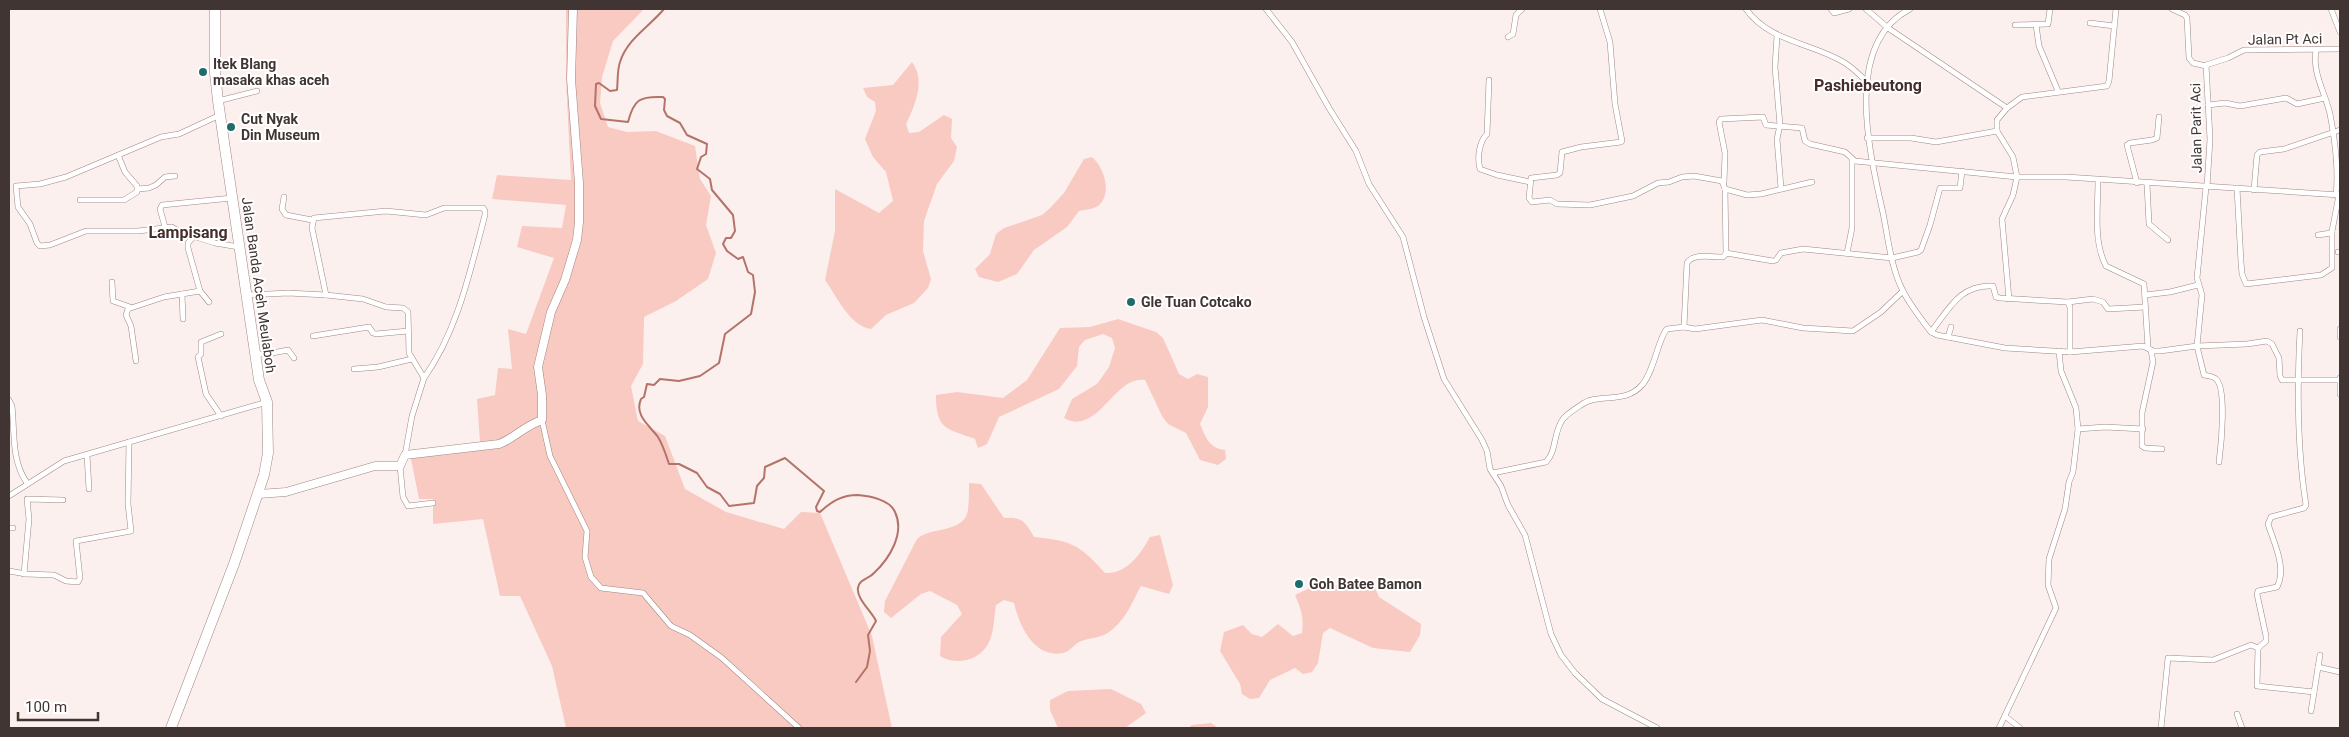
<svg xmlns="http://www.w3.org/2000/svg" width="2349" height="737" font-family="Roboto,sans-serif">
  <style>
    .green { fill: #f8cac2 }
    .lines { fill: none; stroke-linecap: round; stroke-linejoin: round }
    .stream { stroke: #b47368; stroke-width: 2 }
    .street-casing { stroke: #a08681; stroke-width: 6 }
    .secondary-casing { stroke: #a08681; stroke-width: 9 }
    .highway-casing { stroke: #a08681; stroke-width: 11 }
    .street { stroke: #fff; stroke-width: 5 }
    .secondary { stroke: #fff; stroke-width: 8 }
    .highway { stroke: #fff; stroke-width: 10 }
    .poi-dot { fill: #206c6d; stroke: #fff; stroke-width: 2 }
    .labels { text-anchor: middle; stroke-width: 4; stroke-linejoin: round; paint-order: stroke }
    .street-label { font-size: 14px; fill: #413533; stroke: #fff }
    .poi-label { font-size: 14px; font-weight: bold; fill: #413533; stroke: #fff; text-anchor: start }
    .quarter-label { font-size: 16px; font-weight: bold; fill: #442d2a; stroke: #fff }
  </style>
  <rect width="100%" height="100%" fill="#fcf0ee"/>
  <g class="green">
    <polygon points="566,9 644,9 613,41 602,77 600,103 608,127 627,132 656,131 695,146 700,179 711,196 706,225 716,253 708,279 676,301 644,317 643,364 631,386 638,421 665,436 685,489 726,512 784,529 801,512 820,513 872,636 892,728 566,728 552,666 520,596 500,596 483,519 433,524 433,499 419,499 410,454 480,442 477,399 495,395 498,368 512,369 508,329 526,334 554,258 517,247 522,226 562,228 566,205 492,199 497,175 571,180 566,80"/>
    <path d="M912,62c14,19 3,43 -6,62l3,9 10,-1 25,-17 8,4 -1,19 6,9 -3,14 -17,23 -13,37 -1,30 8,28 -3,9 -14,15 -28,12 -15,14c-21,-3 -34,-32 -46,-49l10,-49v-42l44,24 14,-12 -7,-29 -13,-15 -8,-18 11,-28 -1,-9 -8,-5 -4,-9 30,-3z"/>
    <path d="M1092,157c12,10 21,37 6,49 -5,3 -14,4 -19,5l-12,16 -33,23 -17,24 -19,8 -19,-5 -4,-8 15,-15 6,-20 8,-6 38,-13 8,-7 14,-15 20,-34z"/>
    <path d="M1118,319l38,13 7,6 16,36 9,5 9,-5 11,3v30l-8,17c6,14 9,24 25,26l1,9 -8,6 -18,-5 -14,-27 -18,-9 -6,-8 -17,-36c-31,-5 -47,57 -81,38l8,-19 25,-15 12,-17 6,-19 -3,-10 -9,-4 -18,6 -6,7 -2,19 -18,23 -60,28 -12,27 -9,4 -3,-9c-29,-11 -39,-9 -39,-44l21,-3 46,6 24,-18 33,-52 30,-1z"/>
    <path d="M969,483l12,1 23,34c18,-2 22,5 30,19 38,4 45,7 71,36 22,1 35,-18 45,-36l10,-2 13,50 -4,9 -28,-8c-8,14 -14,31 -27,42 -13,12 -21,8 -35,14 -5,3 -10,10 -16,11 -29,6 -44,-28 -49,-50l-10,-3 -8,5c-2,11 -2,29 -8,39 -9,17 -33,22 -48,12l1,-19 21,-23 -5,-9 -27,-14 -9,3 -30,24 -7,-6 1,-11 32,-62c14,-13 47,-5 51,-29 1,-9 1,-19 1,-27z"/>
    <path d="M1355,584l20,4 4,9 42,27 -1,11 -10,17 -37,-4 -43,-20 -7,5 -5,30 -6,9 -9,2 -8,-6 -25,12 -11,18 -9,1 -8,-5 -2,-10 -20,-33 4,-19 19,-7 9,9 10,3 16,-13 15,12 9,-3c2,-16 -1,-24 -7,-38l19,-9z"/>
    <polygon points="1111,689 1141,704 1146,713 1125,728 1058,728 1050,710 1050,700 1068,691"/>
    <polygon points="1211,723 1218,728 1188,728 1192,725"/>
  </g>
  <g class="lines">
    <path class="stream" d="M664,9c-15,18 -37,30 -44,53 -3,9 -2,19 -3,28l-7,1 -11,-8 -3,1 -1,22 6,13 27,3c6,-23 12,-26 35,-25l2,2 -1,11 3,6 13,7 7,12 20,9 -1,10 -5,3 -4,12 13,10 2,11 21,25 2,16 -4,7h-5l-3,6 4,7 11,8 5,-2 5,15 5,3 2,17 -4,22 -26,20 -6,29 -19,13 -21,5 -19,-2 -6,6 -7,-1 -3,13 -3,2c-7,16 8,26 17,38 5,8 8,18 11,27h10l18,9 10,14 13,7 9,12 25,-3 3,-17 7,-8 1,-11 20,-9 39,33 -8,16 1,4 3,1c12,-11 22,-17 38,-17 12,1 32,5 37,17 10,21 -5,46 -21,61 -5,6 -15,6 -16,15 -2,10 14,24 18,33l-8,14 2,16 -3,16 -11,15"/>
    <g class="street-casing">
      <g id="street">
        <polyline points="1266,9 1292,42 1329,108 1356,151 1369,184 1403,237 1424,317 1444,379 1482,440 1487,451 1490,469 1501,486 1508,505 1525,535 1551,634 1561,655 1575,673 1602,699 1657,728"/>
        <path d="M1600,9l10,33 5,62 7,37 -1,1 -40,5 -19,5 -2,21 -3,2 -26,3 -2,20 3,4 18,-2 7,4 33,1 43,-9 25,-13 11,-1 13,-5 12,-1 28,5 3,8 1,65 -3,3c-11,0 -30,-4 -36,6l-3,64"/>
        <path d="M1746,9c23,33 67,34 99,54 8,5 15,12 21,18"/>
        <polyline points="1831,9 1834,13 1849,9"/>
        <polyline points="1866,9 1888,28 2007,108"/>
        <path d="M1910,9c-68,35 -40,145 -27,204 5,25 8,55 20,78 7,14 18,28 28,41l6,3 68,13 65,4 73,-6 10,5h7l37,-5 50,-2 20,-3 5,3 7,14 1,18 2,4h58"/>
        <polyline points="2172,9 2185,15 2187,18 2189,58 2193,63 2206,66"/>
        <polyline points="2331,9 2340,32"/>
        <polyline points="2090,23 2114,26"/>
        <polyline points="2015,25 2048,24 2050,9"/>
        <polyline points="2036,25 2039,46 2058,91"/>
        <polyline points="1777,36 1775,67 1780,125 1777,139 1781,188"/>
        <polyline points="1508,37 1513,34 1516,15 1522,9"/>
        <path d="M2316,50c-4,23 9,42 14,64 5,26 9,54 6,81"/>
        <path d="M1489,80l-2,54c-8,8 -10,24 -7,35l17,6 33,7"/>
        <polyline points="218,101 257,91"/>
        <polyline points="2208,105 2225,103 2240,106 2286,98 2297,104 2325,98"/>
        <polyline points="220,115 179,134 161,137 66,177 40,184 16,186 18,207 30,224 37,243 40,246 50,245 86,231 138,231 172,227 180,232 215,243 239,247"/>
        <polyline points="1867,138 1911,138 1936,142 1997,131"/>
        <path d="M2098,181c0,26 -5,61 8,85l38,18 4,64"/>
        <polyline points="1724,183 1725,153 1719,122 1721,119 1763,117 1766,125 1802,128 1805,141 1810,144 1845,152 1855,161 2017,177 2066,177 2340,195"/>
        <polyline points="2137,183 2127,145 2130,143 2152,140 2157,138 2159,117"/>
        <polyline points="2147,184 2149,224 2168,240"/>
        <path d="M2206,187l-9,91 5,17 -5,51 7,29c4,1 9,1 12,4 11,9 5,68 3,83"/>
        <polyline points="2207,187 2210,139 2206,65 2228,58 2244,50 2340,49"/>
        <polyline points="2237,188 2241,262 2242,274 2246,284 2321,275 2332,268 2332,231"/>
        <polyline points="138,189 149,188 156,185 165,177 175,176"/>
        <polyline points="1725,189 1747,195 1761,194 1812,182"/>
        <polyline points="2254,190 2257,155 2260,152 2284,149 2340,130"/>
        <polyline points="284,197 282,209 286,215 312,220"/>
        <polyline points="80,200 124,200 137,192 137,186 125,172 118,155"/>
        <polyline points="165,227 160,209 162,205 232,198"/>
        <polyline points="2318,235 2331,233 2332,231 2339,195"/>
        <polyline points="194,236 188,243 188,248 200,291 209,302"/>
        <polyline points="2338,252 2340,252"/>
        <polyline points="1726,253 1773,261 1776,260 1781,253 1803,249 1892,258 1918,252 1921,250 1930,225 1940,188 1960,188 1962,171"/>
        <polyline points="1847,253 1852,228 1852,160"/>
        <polyline points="112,282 113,301 130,307"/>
        <polyline points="182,294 183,319"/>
        <polyline points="247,295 288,293 326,295 363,299 386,307 403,308 408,312 409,353 424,378 412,416 405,455"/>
        <path d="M326,295l-14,-67 2,-10 72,-7 40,4 18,-7h39l2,3v4c-15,56 -27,115 -61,163"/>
        <polyline points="2145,295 2170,292 2198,285"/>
        <polyline points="2009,299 2002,219 2013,195 2017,177 2013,157 1997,131 1997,120 2007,108 2022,97 2107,86 2109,81 2116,9"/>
        <polyline points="2068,302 2070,307 2070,352"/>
        <polyline points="2340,329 2340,337"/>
        <path d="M1931,332c18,-23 29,-48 62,-46l3,11 4,1 68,4 25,-3 10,3 5,7 37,-2"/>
        <polyline points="221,334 201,342 201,354 198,357 206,394 221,416"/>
        <polyline points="313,336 369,327 373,333 376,334 408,331"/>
        <polyline points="1948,337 1951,327"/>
        <polyline points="2151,350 2153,362 2142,413 2142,446 2145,448 2162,449"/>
        <polyline points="255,354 267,354 288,350 294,358"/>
        <polyline points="136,361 131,326 126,315 128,309 164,297 200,291"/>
        <polyline points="354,369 378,367 412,359"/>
        <polyline points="2340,378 2340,394"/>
        <path d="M9,400l3,6c3,27 -1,54 15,77"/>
        <polyline points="542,420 550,456 587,531 585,557 591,577 601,588 643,593 671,626 690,635 722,658 799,728"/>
        <polyline points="2078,429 2105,427 2143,429"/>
        <polyline points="87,455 89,489"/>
        <polyline points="400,466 403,497 408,506 433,503"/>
        <path d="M1493,473l53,-11c11,-11 7,-30 17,-43 4,-5 12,-10 18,-14 17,-13 44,0 61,-20 12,-13 17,-49 25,-56l17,-2 11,2 67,-9 41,8 50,3 28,-19 22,-21"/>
        <polyline points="9,496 64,461 267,402"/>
        <polyline points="9,528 13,528"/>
        <polyline points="9,571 26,574 54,575 66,581 78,582 80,578 76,541 131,531 128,504 129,442"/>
        <polyline points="24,574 29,519 27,499 63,500"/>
        <path d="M2258,648l8,-7v-5l-9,-42 1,-3 19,-4c10,-19 -3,-44 -9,-63l3,-7 33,-9 2,-3c-9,-57 -9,-117 -6,-174"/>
        <polyline points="2258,648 2257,686 2314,692"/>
        <polyline points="2318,667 2340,672"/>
        <polyline points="2311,711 2320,655"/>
        <polyline points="2237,714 2242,728"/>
        <polyline points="2005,716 2020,728"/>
        <polyline points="1999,728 2056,608 2048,585 2049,559 2065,509 2069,482 2073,472 2078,429 2076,408 2061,371 2059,351"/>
        <polyline points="2161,728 2168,658 2213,660 2251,645 2258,648"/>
      </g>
    </g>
    <g class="secondary-casing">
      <path id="secondary" d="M259,494l27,-2 89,-26h25l5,-11 94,-11c16,-6 25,-18 43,-24v-25l-4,-28 13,-55 14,-32 12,-40 2,-18v-39l-8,-104 2,-70"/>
    </g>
    <g class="highway-casing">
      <polyline id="highway" points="171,728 234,564 264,475 268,453 267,402 259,380 218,101 215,73 215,9"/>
    </g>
    <use href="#street" class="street"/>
    <use href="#secondary" class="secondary"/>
    <use href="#highway" class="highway"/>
  </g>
  <g class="poi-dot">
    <circle cx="203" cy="72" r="5"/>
    <circle cx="231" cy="127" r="5"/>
    <circle cx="1131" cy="302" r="5"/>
    <circle cx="1299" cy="584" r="5"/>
  </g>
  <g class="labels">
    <g class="street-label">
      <text transform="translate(2285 39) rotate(-1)" y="5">Jalan Pt Aci</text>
      <text transform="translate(2196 128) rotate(-91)" y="5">Jalan Parit Aci</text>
      <text transform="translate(259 285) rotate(82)" y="5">Jalan Banda Aceh Meulaboh</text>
    </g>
    <g class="poi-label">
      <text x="213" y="69">Itek Blang<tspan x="213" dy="16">masaka khas aceh</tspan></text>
      <text x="241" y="124">Cut Nyak<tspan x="241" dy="16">Din Museum</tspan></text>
      <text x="1141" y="307">Gle Tuan Cotcako</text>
      <text x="1309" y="589">Goh Batee Bamon</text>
    </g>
    <g class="quarter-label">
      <text x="1868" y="91">Pashiebeutong</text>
      <text x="188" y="238">Lampisang</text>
    </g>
  </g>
  <rect width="2349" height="737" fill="none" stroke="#413533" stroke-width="20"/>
  <path d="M18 712v8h80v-8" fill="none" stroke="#413533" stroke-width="2.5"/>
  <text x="25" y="712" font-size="15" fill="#413533" stroke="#ffffff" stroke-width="4" paint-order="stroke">100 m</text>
</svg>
